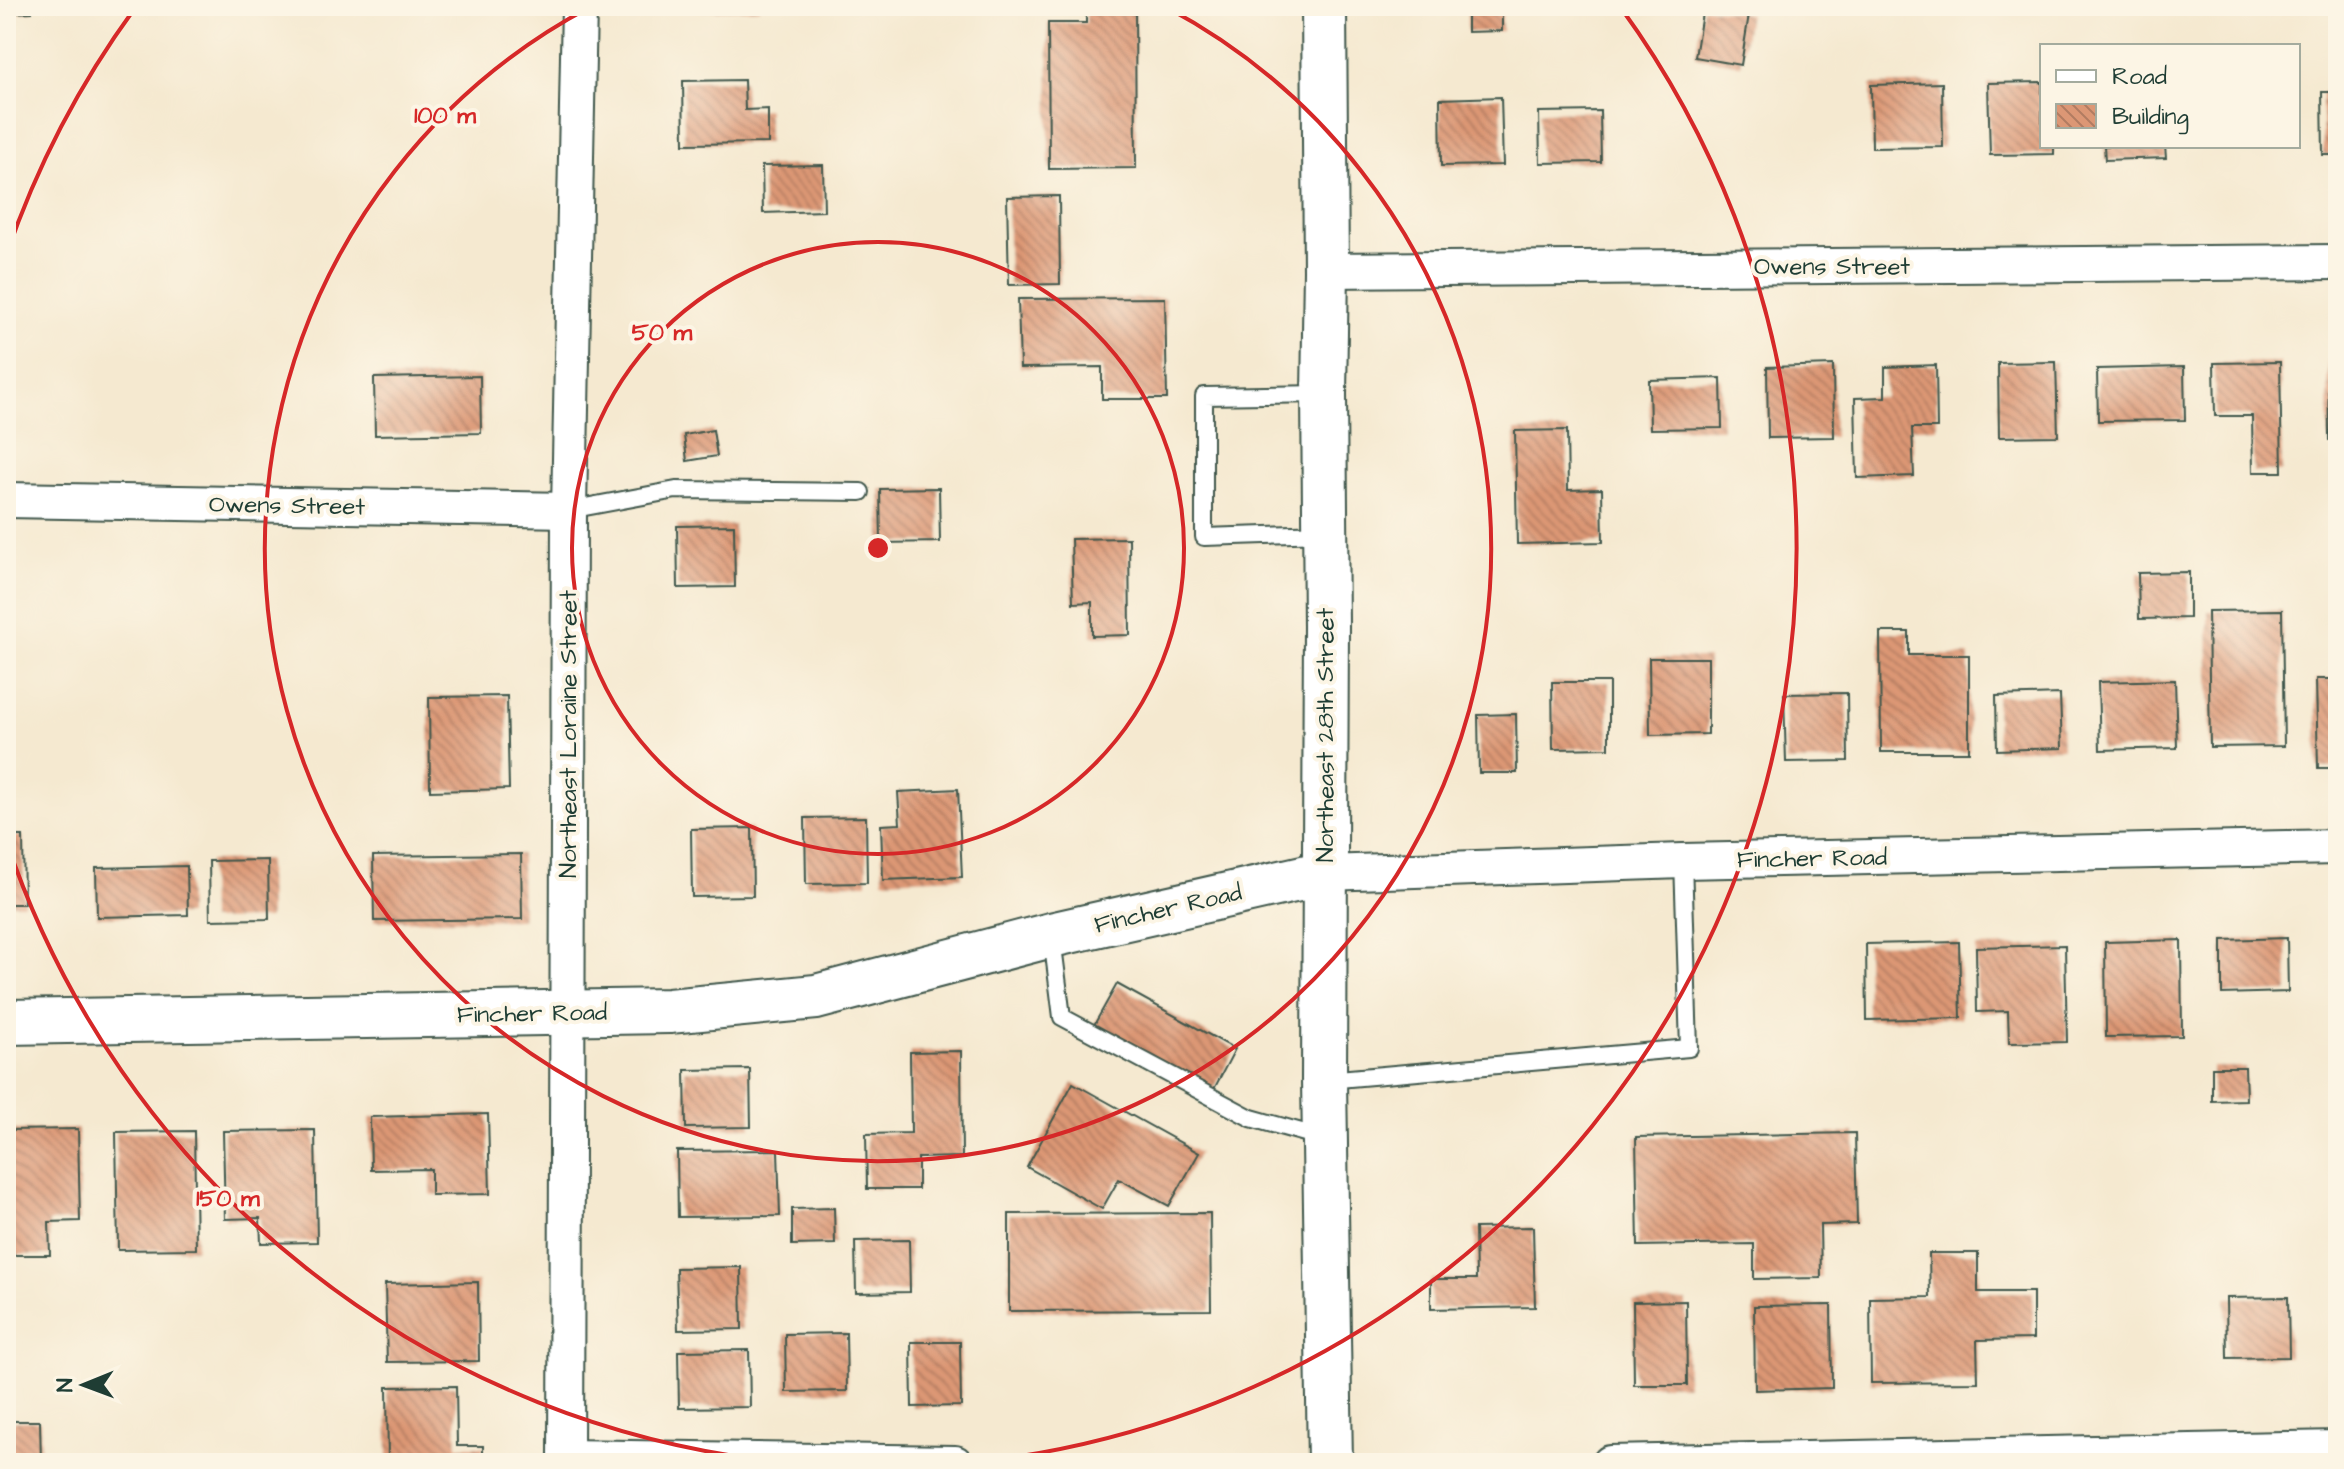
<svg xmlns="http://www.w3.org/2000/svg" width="2344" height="1469" font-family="'Architects Daughter',sans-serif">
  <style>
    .building { fill: url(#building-back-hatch) }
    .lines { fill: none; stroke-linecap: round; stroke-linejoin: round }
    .lane-casing { stroke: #3f574b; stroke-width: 20 }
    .street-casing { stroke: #3f574b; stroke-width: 38 }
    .secondary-casing { stroke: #3f574b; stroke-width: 48 }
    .primary-casing { stroke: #3f574b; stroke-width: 48 }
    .lane { stroke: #fff; stroke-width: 16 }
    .street { stroke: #fff; stroke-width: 34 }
    .secondary { stroke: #fff; stroke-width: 44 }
    .primary { stroke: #fff; stroke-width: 44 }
    .ring { fill: none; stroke: #d62828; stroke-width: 4 }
    .labels { text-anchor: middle; stroke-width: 8; stroke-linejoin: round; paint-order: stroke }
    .street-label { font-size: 24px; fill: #1f3d34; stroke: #fcf5e5 }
    .centre { fill: #d62828; stroke: #fcf5e5; stroke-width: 4 }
    .ring-label { font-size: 24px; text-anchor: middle; font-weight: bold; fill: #d62828; stroke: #fcf5e5; stroke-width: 8; stroke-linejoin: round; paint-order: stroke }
  </style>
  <defs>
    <pattern id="building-back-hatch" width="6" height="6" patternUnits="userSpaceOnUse" patternTransform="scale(2)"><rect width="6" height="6" fill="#dc9775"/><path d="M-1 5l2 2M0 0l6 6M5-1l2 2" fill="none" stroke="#b27c61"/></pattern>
  </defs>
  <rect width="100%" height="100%" fill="#fcf5e5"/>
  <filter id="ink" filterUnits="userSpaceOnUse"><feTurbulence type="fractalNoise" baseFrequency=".0125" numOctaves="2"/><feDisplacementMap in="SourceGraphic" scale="16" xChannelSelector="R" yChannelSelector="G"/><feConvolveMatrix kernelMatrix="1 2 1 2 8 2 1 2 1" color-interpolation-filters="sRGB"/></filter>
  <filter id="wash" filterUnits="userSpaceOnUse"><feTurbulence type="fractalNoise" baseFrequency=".006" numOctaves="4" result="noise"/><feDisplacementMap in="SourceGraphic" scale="32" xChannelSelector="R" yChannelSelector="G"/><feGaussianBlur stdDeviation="1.8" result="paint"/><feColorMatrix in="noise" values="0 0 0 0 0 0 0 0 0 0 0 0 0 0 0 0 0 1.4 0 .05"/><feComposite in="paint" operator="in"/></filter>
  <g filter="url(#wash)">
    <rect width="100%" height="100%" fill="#f5e9d0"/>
    <g id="blocks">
      <g class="building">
        <polygon points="6,6 32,6 32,12 6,13"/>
        <rect x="392" y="6" width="47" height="3"/>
        <polygon points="694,6 759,6 759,9 694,11"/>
        <polygon points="1086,6 1135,6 1136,168 1049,169 1048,23 1086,23"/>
        <polygon points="1467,6 1502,6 1502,31 1467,32"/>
        <polygon points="1703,7 1749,14 1741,65 1695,57"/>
        <polygon points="744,80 745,110 768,109 768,143 684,144 683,81"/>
        <polygon points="2042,82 2042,146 2054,146 2054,154 1990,155 1988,83"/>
        <polygon points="1942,83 1943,147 1872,148 1871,85"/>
        <polygon points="2322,92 2338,92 2338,155 2323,155"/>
        <polygon points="1501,97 1503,165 1441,166 1440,99"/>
        <polygon points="1600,111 1601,162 1540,163 1539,112"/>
        <polygon points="2104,146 2165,146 2166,158 2105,160"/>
        <polygon points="823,165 824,211 763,213 762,166"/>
        <polygon points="1059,196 1060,284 1009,285 1007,197"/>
        <polygon points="1165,298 1167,399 1102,399 1102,367 1020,368 1018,299"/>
        <polygon points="2328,360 2338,360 2338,440 2329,440"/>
        <polygon points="2056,362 2058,436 1999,437 1998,363"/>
        <polygon points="2280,362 2282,472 2253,472 2252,416 2215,416 2214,363"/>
        <polygon points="1833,365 1834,437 1768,438 1767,367"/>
        <polygon points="1936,365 1937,428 1912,428 1914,476 1857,478 1855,398 1885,397 1885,367"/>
        <polygon points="2184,367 2185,420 2098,421 2097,369"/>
        <polygon points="480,376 481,433 375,435 374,378"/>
        <polygon points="1721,378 1722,428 1650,429 1649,380"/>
        <polygon points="713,430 717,456 687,461 684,435"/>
        <polygon points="1567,430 1568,490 1602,489 1603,542 1517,544 1515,431"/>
        <polygon points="939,488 940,542 881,543 880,489"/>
        <polygon points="734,525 735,587 678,588 677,526"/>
        <polygon points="1129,538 1130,635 1092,636 1092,602 1073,603 1071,539"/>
        <polygon points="2189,572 2189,618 2139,619 2138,573"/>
        <polygon points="2282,610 2284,746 2210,747 2208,611"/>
        <polygon points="1880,632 1909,632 1909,655 1969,655 1969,752 1881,752"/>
        <polygon points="1649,658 1708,658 1708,734 1650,735"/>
        <polygon points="2316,679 2338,679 2338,768 2318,768"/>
        <polygon points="2175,680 2177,748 2100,750 2098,682"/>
        <polygon points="1552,682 1609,682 1609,748 1553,749"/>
        <polygon points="1847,693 1848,761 1786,762 1784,694"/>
        <polygon points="2060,694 2062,748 1997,750 1996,696"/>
        <polygon points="507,696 509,789 430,791 429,697"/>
        <polygon points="1516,714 1517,773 1479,773 1478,715"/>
        <polygon points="958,789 962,877 883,880 881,825 900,824 898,792"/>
        <polygon points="866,817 867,883 806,884 805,818"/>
        <polygon points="752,828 753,896 692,897 691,829"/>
        <polygon points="6,836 23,836 24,904 6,904"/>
        <polygon points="521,854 522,919 374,921 373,856"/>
        <polygon points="268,860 269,919 210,920 209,861"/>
        <polygon points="187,866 188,915 97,917 96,868"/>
        <polygon points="2287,938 2288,992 2222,994 2222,940"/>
        <polygon points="2181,940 2182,1036 2106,1037 2105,942"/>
        <polygon points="1959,942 1961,1018 1867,1020 1866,944"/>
        <polygon points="2333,944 2338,944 2338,1028 2335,1028"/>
        <polygon points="2065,945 2067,1042 2009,1043 2008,1011 1977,1012 1976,947"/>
        <polygon points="1117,984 1235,1049 1213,1091 1094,1025"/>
        <polygon points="961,1051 962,1157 918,1158 918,1189 867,1189 866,1134 911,1133 910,1052"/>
        <polygon points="2212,1067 2245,1067 2246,1100 2212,1101"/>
        <polygon points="750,1069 751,1127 686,1128 685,1070"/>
        <polygon points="1073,1083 1199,1153 1169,1206 1119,1179 1102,1209 1027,1167"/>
        <polygon points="488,1114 490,1194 431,1195 431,1169 371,1170 370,1117"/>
        <polygon points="78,1129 80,1221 49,1222 50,1255 6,1255 6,1130"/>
        <polygon points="315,1130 317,1242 261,1243 260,1218 225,1219 223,1131"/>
        <polygon points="194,1131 196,1249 118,1250 116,1132"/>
        <polygon points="1855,1133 1857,1224 1820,1225 1821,1278 1754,1279 1754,1244 1638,1246 1636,1137"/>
        <polygon points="778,1150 780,1216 678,1217 677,1151"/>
        <polygon points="834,1208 835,1244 792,1245 792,1209"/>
        <polygon points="1210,1213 1211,1310 1009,1311 1009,1214"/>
        <polygon points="1533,1227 1535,1307 1431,1309 1431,1279 1476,1279 1475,1228"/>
        <polygon points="909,1240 910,1292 856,1293 855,1241"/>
        <polygon points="1929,1253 1978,1253 1978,1292 2033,1292 2033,1339 1977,1340 1978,1382 1871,1383 1870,1298 1930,1297"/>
        <polygon points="741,1267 742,1329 678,1330 676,1268"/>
        <polygon points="478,1282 479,1361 387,1362 385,1284"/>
        <polygon points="2288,1297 2289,1357 2227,1358 2226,1298"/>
        <polygon points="1686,1301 1687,1385 1634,1385 1633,1302"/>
        <polygon points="1831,1305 1832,1388 1755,1390 1754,1306"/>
        <polygon points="846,1333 847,1391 786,1392 785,1334"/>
        <polygon points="911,1342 960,1342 961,1406 912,1407"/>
        <polygon points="749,1350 750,1407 679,1408 678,1351"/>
        <polygon points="456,1386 457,1446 483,1446 483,1463 388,1463 387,1387"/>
        <polygon points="6,1421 40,1421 41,1463 6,1463"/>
      </g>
    </g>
  </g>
  <g filter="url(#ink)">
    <use href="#blocks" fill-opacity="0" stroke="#3f574b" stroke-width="2"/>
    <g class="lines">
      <g class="lane-casing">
        <g id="lane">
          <polyline points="1322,394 1204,396 1204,537 1325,533"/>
          <polyline points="569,510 676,490 861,492"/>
          <polyline points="1052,938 1062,1017 1251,1118 1323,1138"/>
          <polyline points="1327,1080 1689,1048 1683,861"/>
        </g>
      </g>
      <g class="street-casing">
        <g id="street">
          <polyline points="1326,270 2338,262"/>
          <polyline points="6,500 569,510"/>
          <polyline points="1325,873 1683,861 2338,847"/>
          <polyline points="566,1457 955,1463"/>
          <polyline points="566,1463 569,510 579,6"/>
          <polyline points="1610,1463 2338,1448"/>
        </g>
      </g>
      <g class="secondary-casing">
        <polyline id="secondary" points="6,1022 669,1011 816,997 1051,935 1325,873"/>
      </g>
      <g class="primary-casing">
        <polyline id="primary" points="1324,6 1326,270 1324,394 1326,626 1324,1080 1330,1463"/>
      </g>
      <use href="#lane" class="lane"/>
      <use href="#street" class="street"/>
      <use href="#secondary" class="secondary"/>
      <use href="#primary" class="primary"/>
    </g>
  </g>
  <g class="ring">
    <circle cx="878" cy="548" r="306"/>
    <path d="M1166 7A613 613 0 1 1 590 7"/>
    <path d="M790 1463A919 919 0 0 1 6 840M6 256A919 919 0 0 1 135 8M1621 8A919 919 0 0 1 966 1463"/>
  </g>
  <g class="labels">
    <g class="street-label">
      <text x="1832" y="274">Owens Street</text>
      <text transform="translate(287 505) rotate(1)" y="8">Owens Street</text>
      <text transform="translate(568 734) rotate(-90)" y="8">Northeast Loraine Street</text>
      <text transform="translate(1325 735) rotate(-90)" y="8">Northeast 28th Street</text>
      <text transform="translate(1812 858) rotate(-1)" y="8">Fincher Road</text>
      <text transform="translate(1168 908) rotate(-13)" y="8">Fincher Road</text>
      <text transform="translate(532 1013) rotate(-1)" y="8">Fincher Road</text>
    </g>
  </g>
  <circle cx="878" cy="548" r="12" class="centre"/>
  <g class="ring-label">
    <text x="445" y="123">100 m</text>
    <text x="662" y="340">50 m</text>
    <text x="228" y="1206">150 m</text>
  </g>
  <rect width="2344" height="1469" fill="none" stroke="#fcf5e5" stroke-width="32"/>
  <rect x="2040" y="44" width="260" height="104" fill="#fcf5e5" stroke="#a4ab9e" stroke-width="2"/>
  <rect x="2056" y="70" width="40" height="12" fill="#ffffff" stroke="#a4ab9e" stroke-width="2"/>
  <text x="2112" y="84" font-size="24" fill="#1f3d34">Road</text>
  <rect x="2056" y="104" width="40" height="24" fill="url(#building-back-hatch)" stroke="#a4ab9e" stroke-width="2"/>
  <text x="2112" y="124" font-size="24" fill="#1f3d34">Building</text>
  <g transform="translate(84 1385) rotate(269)" stroke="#fcf5e5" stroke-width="6" paint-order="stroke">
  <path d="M0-6L14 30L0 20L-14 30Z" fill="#1f3d34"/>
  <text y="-12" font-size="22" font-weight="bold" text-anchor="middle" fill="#1f3d34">N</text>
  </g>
</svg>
